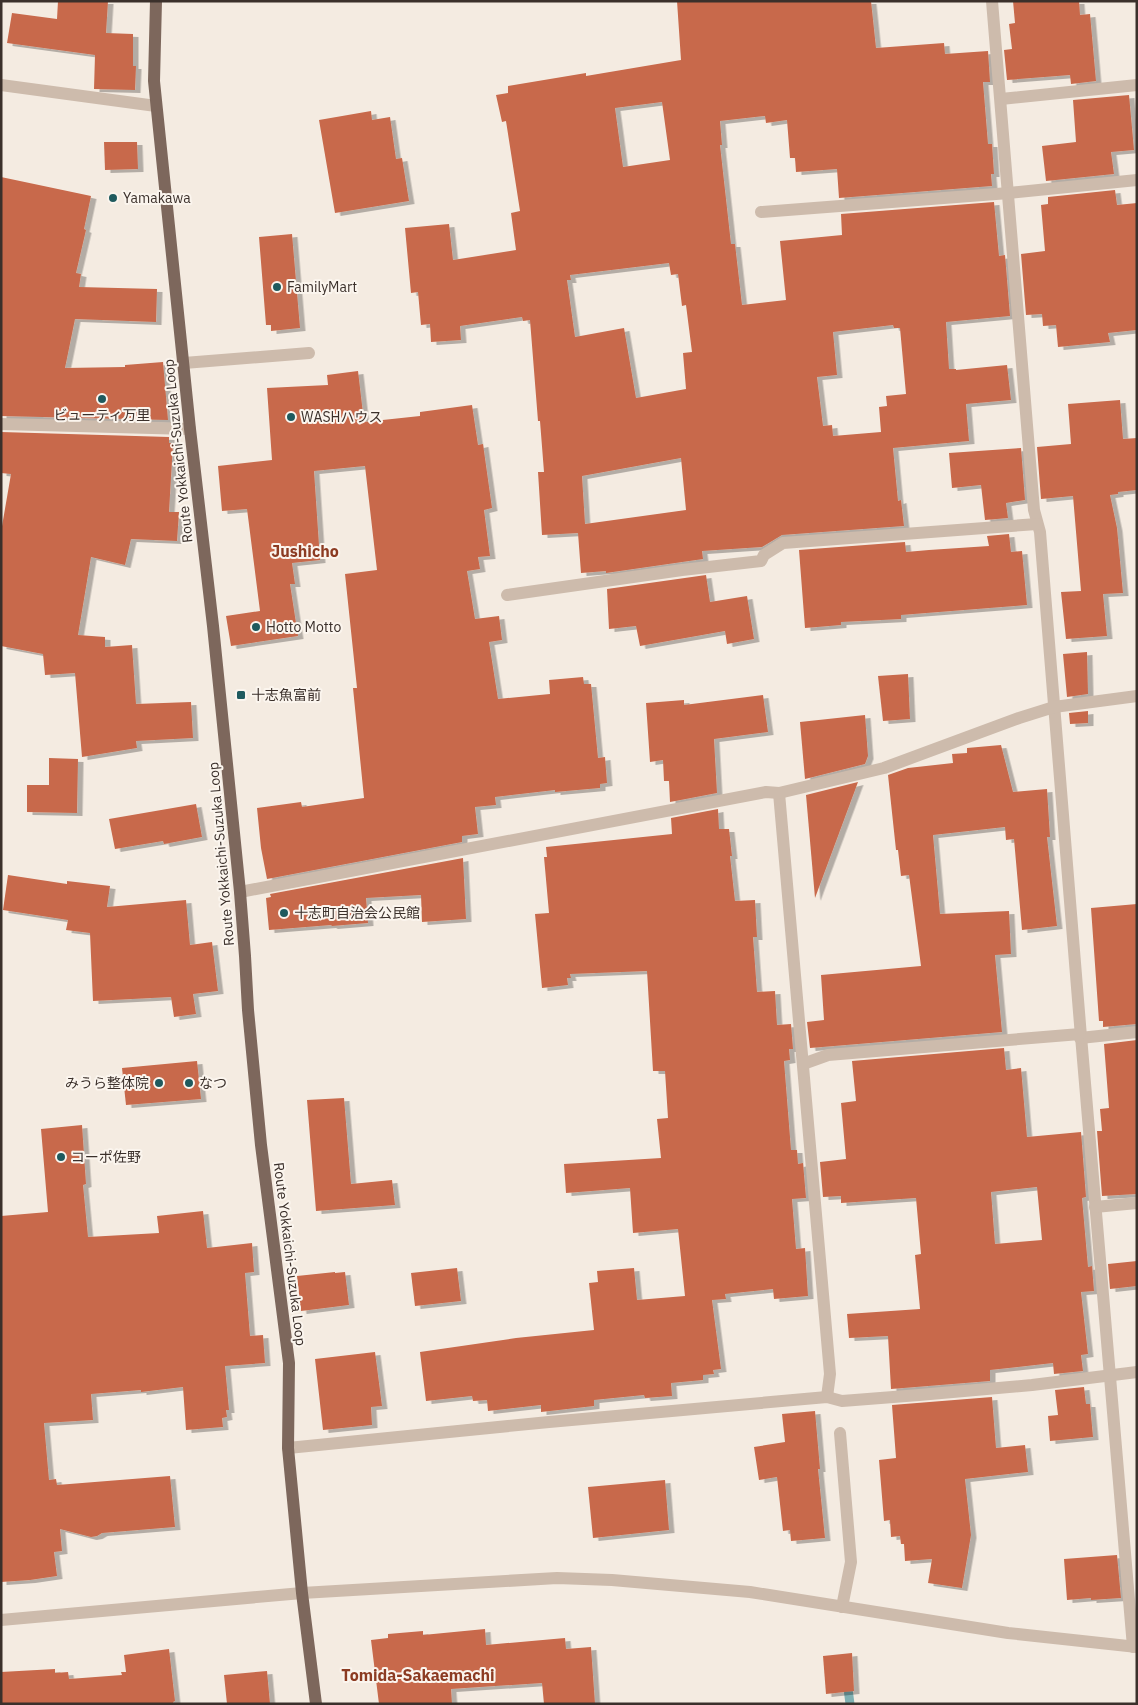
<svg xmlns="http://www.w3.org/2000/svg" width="1138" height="1705" font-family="'IBM Plex Sans','Noto Sans JP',sans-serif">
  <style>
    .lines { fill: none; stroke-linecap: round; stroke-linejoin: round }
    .stream { stroke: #7fb0b2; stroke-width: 9 }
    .building { fill: #c8694b; fill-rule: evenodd; filter: url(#shadow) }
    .minor { stroke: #cdbbac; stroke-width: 12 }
    .tertiary { stroke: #cdbbac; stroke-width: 12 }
    .primary { stroke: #7d675c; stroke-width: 12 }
    .poi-dot { fill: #1f5a5e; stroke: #fbf5ee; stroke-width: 2 }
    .labels { text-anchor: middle; stroke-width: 4; stroke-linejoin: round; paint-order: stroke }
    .poi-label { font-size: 14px; fill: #3b302b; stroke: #fbf5ee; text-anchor: start }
    .street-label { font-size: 14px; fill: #3b302b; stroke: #fbf5ee }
    .quarter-label { font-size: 16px; font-weight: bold; fill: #8c3b22; stroke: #fbf5ee }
  </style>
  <defs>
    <filter id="shadow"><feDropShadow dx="5.5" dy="3" stdDeviation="0" flood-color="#0004"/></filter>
  </defs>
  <rect width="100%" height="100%" fill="#f4ebe1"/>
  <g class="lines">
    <polyline class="stream" points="847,1681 850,1704"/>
  </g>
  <g class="building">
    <polygon points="58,1 108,1 106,33 133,34 133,66 136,66 135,90 94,89 95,55 7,43 12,13 57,19"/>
    <path d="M677,1h194l5,47 68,-5 1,11 43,-3 2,31h-7l5,62h4l2,30h-3l1,12 -153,12 -2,-29 -41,3 -1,-14h-5l-3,-38 -21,3 -1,-7 -45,5 2,24h-2l11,99h4l7,61 44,-5 -6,-59 62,-6 -1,-21 153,-12 5,54 6,-1 5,61 -64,6 3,47h7v1l51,-5 4,35 -45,4 3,37 -76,7 5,53 3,-1 3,26 -122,9 -20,12 -60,4 1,8 -97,14v-2l-25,2 -3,-40 -36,2 -4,-63h6l-4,-51h-2l-8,-101 -7,1 -1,-4 -62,9 1,14 -30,2 -1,-18 -9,1 -3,-33 -7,1 -6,-65 44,-4 4,36 63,-10 -5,-37 9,-2 -14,-90 -4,1 -6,-27 12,-2v-7l78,-13v3l95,-16zM662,102l8,58 -47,7 -8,-59zM669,263l2,12 7,-1 4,32 4,-1 6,47 -9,1 3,36 -50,9 -12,-70 -49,9 -8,-57h4l-1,-5zM893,325l1,3h6l6,66 -20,2 1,10 -8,1 2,25 -48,4 -1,-11 -9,1 -6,-49 20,-2 -4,-43zM681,458l5,52 -101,14 -3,-48z"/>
    <polygon points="1013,1 1079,1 1080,15 1090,14 1096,81 1071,84 1070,75 1007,80 1004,50 1012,49 1009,24 1015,23"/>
    <polygon points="1129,95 1134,150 1111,152 1114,174 1046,181 1042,146 1076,142 1073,100"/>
    <polygon points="371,111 372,120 390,117 396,159 402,158 409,201 335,213 319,120"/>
    <polygon points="104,142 137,142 138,169 105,170"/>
    <polygon points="1,177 91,196 84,229 86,230 76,273 81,274 79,287 157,289 156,322 75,319 65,368 125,367 125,365 163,362 168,420 1,416"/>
    <polygon points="1115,190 1117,205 1137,203 1137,330 1108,333 1110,342 1058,347 1056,325 1043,326 1042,314 1026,315 1021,254 1045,251 1041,205 1048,204 1048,197"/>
    <polygon points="292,234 300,328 271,331 271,325 266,325 259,237"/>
    <polygon points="358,371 364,422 420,416 420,412 472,405 478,445 483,444 492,508 484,510 490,556 478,557 480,569 467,571 475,619 499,616 502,640 489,642 498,699 550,694 549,680 583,677 584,684 591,684 598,758 605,757 607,783 600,784 600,788 555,792 555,790 495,797 496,805 475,807 478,834 462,836 462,842 267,879 261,848 257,808 301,802 302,807 364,798 353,688 357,688 345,574 377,570 365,466 314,471 320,560 292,563 295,584 290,584 298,636 231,646 226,616 260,611 247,509 222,511 218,466 272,460 267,388 328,385 327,375"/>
    <polygon points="1120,400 1123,439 1137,438 1137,490 1118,492 1118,494 1110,495 1117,528 1123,593 1103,594 1107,636 1066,639 1061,592 1081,591 1073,496 1041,499 1037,447 1071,444 1068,404"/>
    <polygon points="1,432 169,437 169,443 173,443 169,512 179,512 177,541 131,539 125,565 91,557 78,635 105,637 105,647 132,645 136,704 191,702 193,738 136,741 137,748 82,757 75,673 45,675 43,654 1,646 1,532 11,474 1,473"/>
    <polygon points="1021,448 1025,500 1006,503 1008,518 985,520 981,485 952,488 949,453"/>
    <polygon points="1009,534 1011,552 1022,551 1027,605 901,615 901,619 841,622 841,625 805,628 799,550 905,542 906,552 929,550 989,546 987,536"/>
    <polygon points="706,575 710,602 747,596 754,639 727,644 725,631 640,646 636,626 609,629 607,589"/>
    <polygon points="1087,652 1088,694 1067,697 1063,654"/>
    <polygon points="908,674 910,719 883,721 878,676"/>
    <polygon points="763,695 768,732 714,739 717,793 670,802 669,781 664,781 663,760 650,762 646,703 684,700 684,705"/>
    <polygon points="1088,711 1088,723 1070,724 1069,713"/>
    <polygon points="865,715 868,756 865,764 805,779 800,722"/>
    <polygon points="1001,745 1013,792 1047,789 1050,837 1047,837 1057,926 1022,930 1014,839 1006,840 1005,827 933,835 940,914 1009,911 1011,954 995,955 1002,1032 810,1048 807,1022 824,1020 821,975 921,966 909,875 901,876 898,850 896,850 888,775 908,768 953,763 952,754 967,753 967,748"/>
    <polygon points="49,758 78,759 77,813 27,812 27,785 49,785"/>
    <polygon points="858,782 815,898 806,795"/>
    <polygon points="196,804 202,837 164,844 163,841 115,849 109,819"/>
    <polygon points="718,809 719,829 729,829 732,856 730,856 735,901 755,900 757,937 753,937 757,992 775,991 777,1025 791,1024 793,1049 789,1049 790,1060 784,1061 791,1150 797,1150 798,1164 803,1163 806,1198 792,1199 796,1249 805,1248 808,1296 774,1299 773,1289 725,1294 726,1299 712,1300 721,1369 713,1370 714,1374 703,1375 703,1380 671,1383 672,1396 645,1398 644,1395 594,1400 594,1406 541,1412 541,1405 488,1411 487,1400 473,1401 472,1396 426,1401 420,1352 516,1338 594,1330 589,1283 598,1282 597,1271 634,1268 637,1300 685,1296 678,1229 633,1233 630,1188 566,1193 564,1164 661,1158 657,1119 668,1118 665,1071 653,1071 647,971 570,974 571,978 567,978 568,985 542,988 535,914 549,913 544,857 547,857 546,847 672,834 671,818"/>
    <polygon points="463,858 466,919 422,922 421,895 366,898 368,923 332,926 331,925 269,930 266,898 271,897 270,894"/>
    <polygon points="8,875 67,884 67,881 110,886 107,907 186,900 190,945 212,942 218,991 193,994 196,1014 174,1017 171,997 93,1001 90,933 66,930 68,920 3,910"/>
    <polygon points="1137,904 1137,1024 1103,1027 1103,1021 1099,1021 1091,908"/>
    <polygon points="1137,1040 1137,1194 1102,1196 1097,1131 1102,1131 1100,1109 1109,1108 1104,1044"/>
    <path d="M1004,1048l2,22 15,-2 6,69 54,-5 5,65 -4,1 6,69 4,-1 2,25 -13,1 7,62 -7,1 2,16 -29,3 -1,-11 -63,7v11l-99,8 -3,-53 -39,2 -2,-24 73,-5 -5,-54 6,-1 -5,-56 -75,5v-7l-18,1 -3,-35 26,-3 -5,-56 15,-2 -4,-40zM1037,1187l5,53 -47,4 -4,-52z"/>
    <polygon points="197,1061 201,1099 126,1105 122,1068"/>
    <polygon points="344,1098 351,1184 392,1180 395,1205 316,1211 307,1100"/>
    <polygon points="82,1125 86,1184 83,1185 88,1237 159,1233 157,1216 203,1211 207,1248 252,1243 254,1272 245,1273 250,1336 263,1335 265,1363 225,1366 229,1410 226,1410 227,1417 222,1418 223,1427 186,1430 183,1387 141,1392 141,1390 91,1394 93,1420 44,1423 49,1480 56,1479 57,1485 170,1476 175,1527 102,1533 97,1536 91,1537 60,1529 62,1551 54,1552 57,1576 30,1580 1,1582 1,1216 48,1212 41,1129"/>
    <polygon points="1137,1261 1137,1286 1110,1289 1108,1264"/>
    <polygon points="457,1268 461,1301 415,1306 411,1273"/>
    <polygon points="335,1272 335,1273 345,1272 349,1305 301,1311 297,1276"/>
    <polygon points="375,1352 382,1406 371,1407 372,1425 323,1430 315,1359"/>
    <polygon points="1084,1387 1086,1404 1090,1404 1093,1437 1050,1441 1048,1416 1058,1415 1055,1390"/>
    <polygon points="992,1397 996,1448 1025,1445 1028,1472 965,1479 971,1535 962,1588 928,1583 932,1559 905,1561 904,1544 901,1544 900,1536 891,1537 890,1520 884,1521 879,1460 896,1458 892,1405"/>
    <polygon points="815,1411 820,1469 818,1469 825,1538 791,1541 790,1530 783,1531 777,1477 759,1480 754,1447 785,1442 782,1414"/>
    <polygon points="665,1480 669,1530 593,1538 588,1487"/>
    <polygon points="1117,1555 1121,1598 1091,1600 1091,1598 1067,1600 1064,1559"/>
    <polygon points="485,1629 486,1645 565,1638 566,1649 591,1647 595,1704 544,1704 542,1683 451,1689 452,1704 379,1704 371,1640 388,1638 388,1634 423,1631 423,1635"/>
    <polygon points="169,1649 175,1701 173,1702 174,1704 1,1704 1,1672 55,1669 55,1673 68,1672 69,1679 122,1675 121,1672 126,1672 124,1655"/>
    <polygon points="852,1653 854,1691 826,1694 823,1656"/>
    <polygon points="267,1671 270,1704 227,1704 224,1675"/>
  </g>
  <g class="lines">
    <g class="minor">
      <path d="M992,1l42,509 6,22c30,372 60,743 93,1115"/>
      <polyline points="1,85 156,106"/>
      <polyline points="1001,99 1137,85"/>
      <polyline points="761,212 1009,193 1137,180"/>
      <polyline points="184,363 309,353"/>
      <polyline points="1,424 190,429"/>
      <polyline points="507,595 682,570 761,561 764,555 783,543 1037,524"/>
      <polyline points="779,793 830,1374 827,1397"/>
      <polyline points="240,892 766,792 779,793 884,768 1019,718 1054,707 1137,696"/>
      <polyline points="1080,1038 1137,1032"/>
      <polyline points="803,1064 828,1055 1080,1034"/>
      <polyline points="1095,1207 1137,1203"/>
      <polyline points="840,1433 851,1562 842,1607"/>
      <polyline points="288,1448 549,1422 827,1397 842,1401 919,1395 1032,1385 1137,1372"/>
    </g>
    <polyline class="tertiary" points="1,1620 302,1593 557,1578 612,1580 750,1592 1008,1633 1137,1647"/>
    <polyline class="primary" points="156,1 154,81 190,429 213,626 240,892 245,956 248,1010 261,1145 289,1363 288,1448 302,1593 316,1704"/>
  </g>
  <g class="poi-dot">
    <circle cx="113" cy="198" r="5"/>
    <circle cx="277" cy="287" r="5"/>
    <circle cx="102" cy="399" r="5"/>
    <circle cx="291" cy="417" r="5"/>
    <circle cx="256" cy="627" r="5"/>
    <rect x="236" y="690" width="10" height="10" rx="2.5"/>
    <circle cx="284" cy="913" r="5"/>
    <circle cx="159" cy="1083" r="5"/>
    <circle cx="189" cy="1083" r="5"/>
    <circle cx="61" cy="1157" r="5"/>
  </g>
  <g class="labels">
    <g class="poi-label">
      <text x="123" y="203">Yamakawa</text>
      <text x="287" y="292">FamilyMart</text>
      <text x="102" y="420" text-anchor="middle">ビューティ万里</text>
      <text x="301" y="422">WASHハウス</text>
      <text x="266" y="632">Hotto Motto</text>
      <text x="251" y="700">十志魚富前</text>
      <text x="294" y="918">十志町自治会公民館</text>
      <text x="149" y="1088" text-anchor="end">みうら整体院</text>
      <text x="199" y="1088">なつ</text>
      <text x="71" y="1162">コーポ佐野</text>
    </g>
    <g class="street-label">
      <text transform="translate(178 451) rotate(-96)" y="5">Route Yokkaichi-Suzuka Loop</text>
      <text transform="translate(221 854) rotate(-95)" y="5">Route Yokkaichi-Suzuka Loop</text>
      <text transform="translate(290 1254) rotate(83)" y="5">Route Yokkaichi-Suzuka Loop</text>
    </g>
    <g class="quarter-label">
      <text x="305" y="557">Jushicho</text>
      <text x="418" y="1681">Tomida-Sakaemachi</text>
    </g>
  </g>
  <rect width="1138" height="1705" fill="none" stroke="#3b302b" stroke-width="5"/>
</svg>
